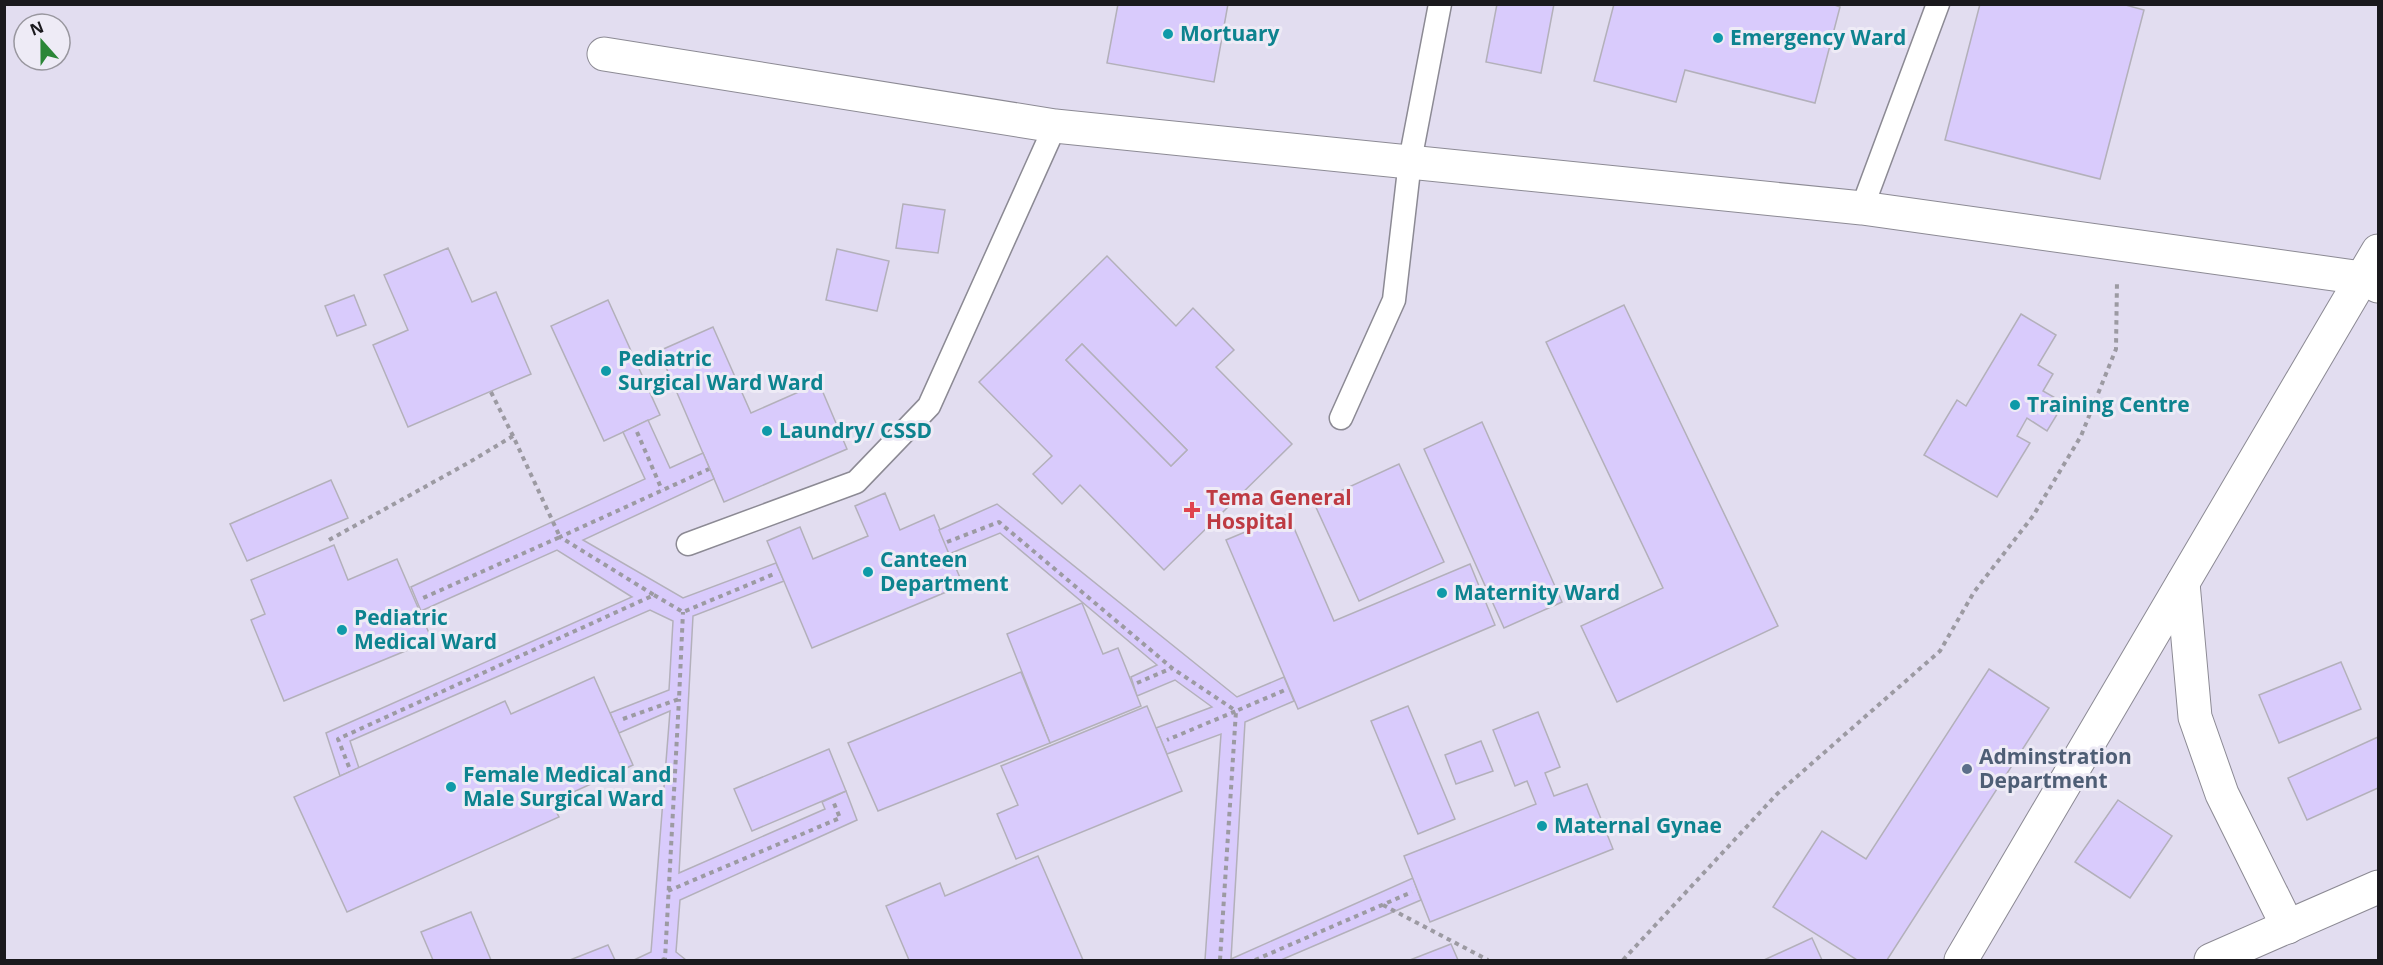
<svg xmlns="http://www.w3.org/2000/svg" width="2383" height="965" font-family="'Open Sans',sans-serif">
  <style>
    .built { fill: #e2ddf0; fill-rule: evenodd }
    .building { fill: #d9cbfc; stroke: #b3b0ba; stroke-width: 1.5; fill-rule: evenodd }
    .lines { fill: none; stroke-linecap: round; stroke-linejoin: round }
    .service-casing { stroke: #8c8a94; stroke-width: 25 }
    .minor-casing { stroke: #8c8a94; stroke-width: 35 }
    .path { stroke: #9c9aa2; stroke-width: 4; stroke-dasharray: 4.5 4.5; stroke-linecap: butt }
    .service { stroke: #fff; stroke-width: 22 }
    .minor { stroke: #fff; stroke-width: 33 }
    .culture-dot { fill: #0f9aa8; stroke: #eeebf6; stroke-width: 2 }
    .health-dot { fill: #e0444e; stroke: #eeebf6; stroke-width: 2 }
    .service-dot { fill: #5c6f8a; stroke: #eeebf6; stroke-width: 2 }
    .labels { text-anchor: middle; stroke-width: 6; stroke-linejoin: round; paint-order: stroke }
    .culture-label { font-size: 21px; font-weight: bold; fill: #0d838f; stroke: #eeebf6; text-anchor: start }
    .health-label { font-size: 21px; font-weight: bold; fill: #be3a42; stroke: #eeebf6; text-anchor: start }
    .service-label { font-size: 21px; font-weight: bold; fill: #4e5e75; stroke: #eeebf6; text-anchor: start }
  </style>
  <rect width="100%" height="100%" fill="#eeebf6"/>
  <path class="built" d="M5,5h2373v955h-2373zM24,24h36v36h-36z"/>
  <g class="building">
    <polygon points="1118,4 1228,4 1214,82 1107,63"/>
    <polygon points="1497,4 1554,4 1541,73 1486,62"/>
    <polygon points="1614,4 1832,4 1840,7 1815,103 1685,70 1676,102 1594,81"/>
    <polygon points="1980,4 2122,4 2144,10 2100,179 1945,140"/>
    <polygon points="903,204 945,210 938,253 896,248"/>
    <polygon points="448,248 472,302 496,292 531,374 408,427 373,345 408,330 384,275"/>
    <polygon points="837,249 889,261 877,311 826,300"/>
    <path d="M1107,256l69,70 17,-18 41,42 -18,17 76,77 -128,126 -84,-85 -18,19 -29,-30 19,-18 -73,-74zM1082,344l105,106 -16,16 -105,-106z"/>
    <polygon points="354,295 366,325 337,336 325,306"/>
    <polygon points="608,300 660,415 604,441 551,326"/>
    <polygon points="1624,305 1778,626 1617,702 1581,626 1663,588 1546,342"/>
    <polygon points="2021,314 2056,335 2038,365 2053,374 2043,391 2064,403 2047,431 2027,418 2017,436 2030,443 1997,497 1924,455 1957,400 1966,406"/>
    <polygon points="713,327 751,413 819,383 847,449 724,502 659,351"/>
    <polygon points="1082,344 1187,450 1171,466 1066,360"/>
    <polygon points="648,420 670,468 703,453 714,479 583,540 683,598 776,563 784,581 693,616 679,873 825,809 822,802 846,791 857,820 680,900 676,952 686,960 634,960 651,952 670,711 619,733 610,713 669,690 673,621 650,610 350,741 359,768 340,776 326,733 632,597 557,550 421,611 411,587 645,479 623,432"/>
    <polygon points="1482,422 1562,602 1504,628 1424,449"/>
    <polygon points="1399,464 1444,562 1359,601 1314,503"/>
    <polygon points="331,480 348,518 247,561 230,524"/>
    <polygon points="885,493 900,530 934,515 963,585 812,648 767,541 800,527 813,559 868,536 855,506"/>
    <polygon points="997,504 1237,697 1284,677 1294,701 1245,722 1231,959 1413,878 1421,900 1281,960 1205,960 1221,734 1167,754 1156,728 1212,707 1175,680 1137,696 1131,677 1157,665 1000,533 949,554 939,530"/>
    <polygon points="1288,514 1334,621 1470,564 1495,625 1298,709 1226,540"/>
    <polygon points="334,545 348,580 397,559 432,640 284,701 251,620 265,614 251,580"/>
    <polygon points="1082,603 1103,654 1118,648 1141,706 1050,743 1007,634"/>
    <polygon points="2341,662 2361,709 2279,743 2259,695"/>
    <polygon points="1989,669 2049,708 1887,960 1857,960 1773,907 1822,831 1866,859"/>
    <polygon points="1021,672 1050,743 878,811 848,743"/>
    <polygon points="594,677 633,765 551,802 559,817 347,912 294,797 505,701 511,714"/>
    <polygon points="1147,706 1182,791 1016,859 997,814 1018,805 1001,766"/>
    <polygon points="1408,706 1455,819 1418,834 1371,721"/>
    <polygon points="1538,712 1560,767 1545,773 1554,796 1587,784 1613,849 1430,922 1404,856 1536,804 1527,781 1515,786 1493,730"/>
    <polygon points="2378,737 2378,788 2307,820 2288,778"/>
    <polygon points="1481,741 1493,771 1456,784 1445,755"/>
    <polygon points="829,749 846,791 752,831 734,789"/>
    <polygon points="2118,800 2172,836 2130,898 2075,862"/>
    <polygon points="1038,856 1083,960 909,960 886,906 940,883 945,896"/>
    <polygon points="471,912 491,960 433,960 421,932"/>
    <polygon points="1812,938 1822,960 1764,960"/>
    <polygon points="1451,944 1458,960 1410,960"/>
    <polygon points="608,945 615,960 570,960"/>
  </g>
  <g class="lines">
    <g class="service-casing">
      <g id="service">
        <polyline points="1862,208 1938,4"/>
        <polyline points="1341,418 1394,300 1410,161 1440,4"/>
        <polyline points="688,544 856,482 929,406 1055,126"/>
      </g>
    </g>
    <g class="minor-casing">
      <g id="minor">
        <polyline points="604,54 1055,126 1862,208 2362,278 2378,286"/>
        <polyline points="2183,583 2195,717 2222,794 2288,927"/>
        <polyline points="1961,960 2378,251"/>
        <polyline points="2211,960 2378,887"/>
      </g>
    </g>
    <g class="path">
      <polyline points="491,392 513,436"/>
      <polyline points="637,432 662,490"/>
      <polyline points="329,540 468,463 513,436 560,537 423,598"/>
      <polyline points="947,542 999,522 1172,668 1236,711 1167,740"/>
      <polyline points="654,595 683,612 774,574"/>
      <polyline points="1137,683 1172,668"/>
      <polyline points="623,719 679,699 683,612"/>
      <polyline points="349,767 338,739 654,595 560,537 709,469"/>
      <polyline points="668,891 840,818 833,801"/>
      <polyline points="1383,905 1488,960"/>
      <polyline points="662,960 665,959 679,699"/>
      <polyline points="1220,960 1236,711 1285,690"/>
      <polyline points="1255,960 1412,892"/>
      <polyline points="1623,960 1777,794 1940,651 1974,592 2033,516 2081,436 2116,349 2117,281"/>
    </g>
    <use href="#service" class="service"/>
    <use href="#minor" class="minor"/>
  </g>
  <g class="culture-dot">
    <circle cx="1168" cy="34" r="6"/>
    <circle cx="1718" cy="38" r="6"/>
    <circle cx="606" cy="371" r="6"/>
    <circle cx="2015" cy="405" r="6"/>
    <circle cx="767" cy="431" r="6"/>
    <circle cx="868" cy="572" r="6"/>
    <circle cx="1442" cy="593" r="6"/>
    <circle cx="342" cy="630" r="6"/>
    <circle cx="451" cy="787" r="6"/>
    <circle cx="1542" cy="826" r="6"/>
  </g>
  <path class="health-dot" d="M1189 501h6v6h6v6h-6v6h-6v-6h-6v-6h6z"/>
  <circle class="service-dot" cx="1967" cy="769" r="6"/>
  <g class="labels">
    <g class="culture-label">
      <text x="1180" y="41">Mortuary</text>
      <text x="1730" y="45">Emergency Ward</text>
      <text x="618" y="366">Pediatric<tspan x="618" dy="24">Surgical Ward Ward</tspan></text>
      <text x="2027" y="412">Training Centre</text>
      <text x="779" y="438">Laundry/ CSSD</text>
      <text x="880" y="567">Canteen<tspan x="880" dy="24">Department</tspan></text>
      <text x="1454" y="600">Maternity Ward</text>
      <text x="354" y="625">Pediatric<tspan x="354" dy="24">Medical Ward</tspan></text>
      <text x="463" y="782">Female Medical and<tspan x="463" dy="24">Male Surgical Ward</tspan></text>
      <text x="1554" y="833">Maternal Gynae</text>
    </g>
    <g class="health-label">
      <text x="1206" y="505">Tema General<tspan x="1206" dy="24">Hospital</tspan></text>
    </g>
    <g class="service-label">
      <text x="1979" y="764">Adminstration<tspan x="1979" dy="24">Department</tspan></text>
    </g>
  </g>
  <rect width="2383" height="965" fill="none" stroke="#1a191d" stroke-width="12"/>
  <g transform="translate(42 42) rotate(339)"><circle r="28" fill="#eeebf6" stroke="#99979f" stroke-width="1.5"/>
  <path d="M0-4.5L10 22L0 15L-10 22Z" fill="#2b8637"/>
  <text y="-9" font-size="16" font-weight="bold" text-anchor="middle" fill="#1a191d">N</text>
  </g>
</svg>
